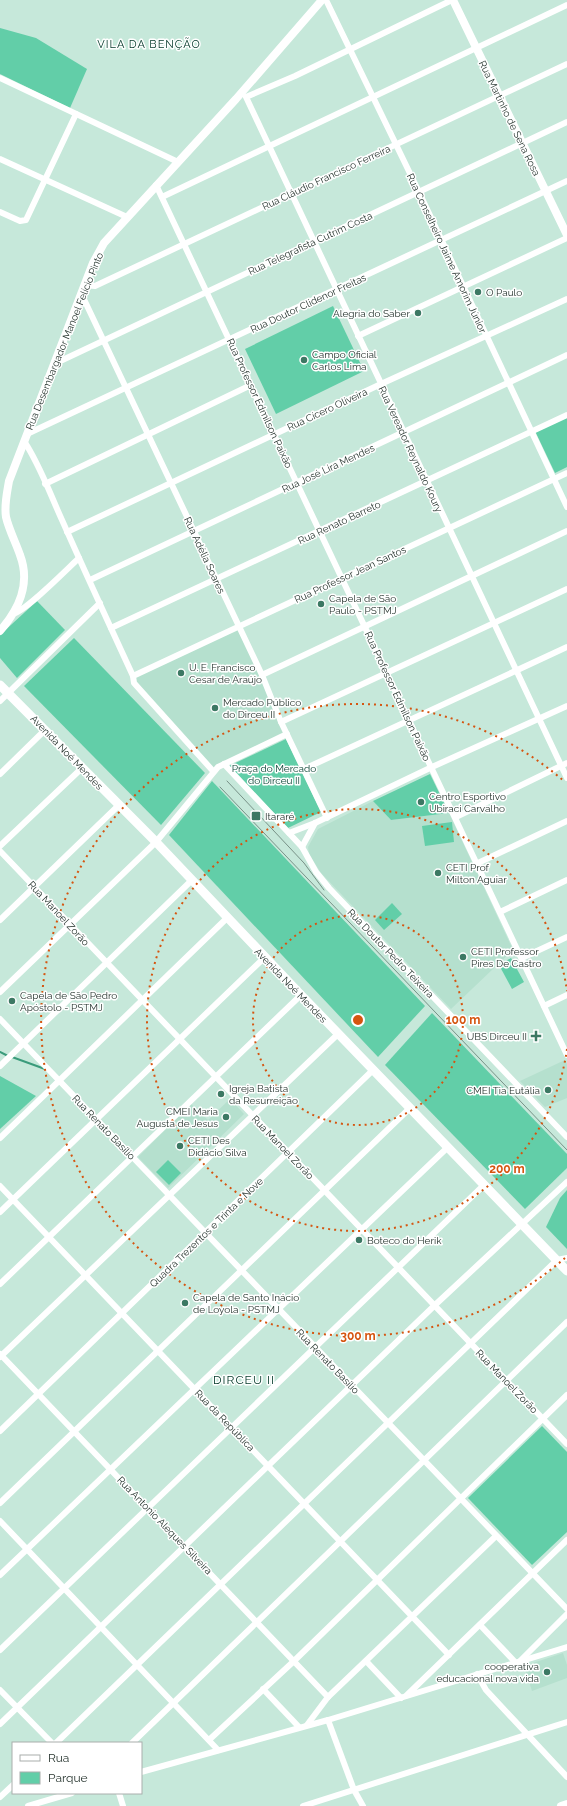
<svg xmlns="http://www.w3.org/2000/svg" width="567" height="1806" font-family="Raleway,sans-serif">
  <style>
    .built { fill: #b5e0ce }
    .green { fill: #62cea8 }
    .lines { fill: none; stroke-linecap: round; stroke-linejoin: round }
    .stream { stroke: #3a9b7b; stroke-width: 2 }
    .minor { stroke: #fff; stroke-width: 6 }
    .tertiary { stroke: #fff; stroke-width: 8 }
    .secondary { stroke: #fff; stroke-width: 9 }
    .tram { stroke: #789187; stroke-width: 1 }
    .ring { fill: none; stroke: #d55510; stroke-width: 2; stroke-dasharray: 2 4 }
    .poi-dot { fill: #3c7863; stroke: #fff; stroke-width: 1.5 }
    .labels { text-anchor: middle; stroke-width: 3; stroke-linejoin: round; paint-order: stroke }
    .street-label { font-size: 10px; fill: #27352f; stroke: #fff }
    .poi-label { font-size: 10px; fill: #27352f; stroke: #fff; text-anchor: start }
    .park-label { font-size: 10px; fill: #023d2d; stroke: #fff }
    .neighbourhood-label { font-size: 11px; letter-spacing: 1px; fill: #003727; stroke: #fff }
    .quarter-label { font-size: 12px; letter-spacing: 1px; fill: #003727; stroke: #fff }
    .centre { fill: #d55510; stroke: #fff; stroke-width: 2 }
    .ring-label { font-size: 12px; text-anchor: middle; font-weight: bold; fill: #d55510; stroke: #fff; stroke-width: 3; stroke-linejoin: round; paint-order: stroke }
  </style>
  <rect width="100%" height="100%" fill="#c6e8da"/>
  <g class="built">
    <polygon points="238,626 287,734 213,771 142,694 133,676"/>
    <polygon points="373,801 391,820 449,813 513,950 451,1009 321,873 309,854 308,847 318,829"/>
    <polygon points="565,1060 567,1064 567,1098 545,1107 520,1081"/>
    <polygon points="230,1099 244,1114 168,1188 138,1157 191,1104 208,1120"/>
    <polygon points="563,1653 567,1665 567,1678 532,1691 524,1666"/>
  </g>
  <g class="green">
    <polygon points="0,28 36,38 87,69 70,108 0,74"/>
    <polygon points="333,306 364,371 276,414 245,349"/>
    <polygon points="567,417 567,467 555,473 535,431"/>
    <polygon points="37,601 65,630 17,678 0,658 0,635"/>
    <polygon points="74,638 205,773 161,825 24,686"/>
    <polygon points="286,739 321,812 288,828 229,766"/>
    <polygon points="430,774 449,813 391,820 373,801"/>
    <polygon points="212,781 425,1006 378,1057 169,835"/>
    <polygon points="452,822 454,842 425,846 422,826"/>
    <polygon points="392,903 402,914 384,930 375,920"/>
    <polygon points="511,958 524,982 512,989 499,965"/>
    <polygon points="432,1013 567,1154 567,1168 525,1209 385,1065"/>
    <polygon points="0,1076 36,1096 0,1129"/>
    <polygon points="168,1160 181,1173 169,1185 156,1172"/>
    <polygon points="567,1190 567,1249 546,1227 560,1198"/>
    <polygon points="542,1426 567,1452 567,1532 532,1565 468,1498"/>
  </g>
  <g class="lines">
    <g class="stream">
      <polyline points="0,1052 8,1056"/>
      <polyline points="12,1057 45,1069"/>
    </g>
    <g class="minor">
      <polyline points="326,0 419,192 567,507"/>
      <polyline points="452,0 295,76 246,97 567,778"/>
      <polyline points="0,78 178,162"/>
      <polyline points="0,159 127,217"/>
      <polyline points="156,185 567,1055"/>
      <polyline points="162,197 567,5"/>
      <polyline points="0,212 20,221 26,220 76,114"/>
      <polyline points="84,285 95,286 567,64"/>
      <polyline points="81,293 262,675 281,722 327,818"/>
      <polyline points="358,336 567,238"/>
      <polyline points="54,364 567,122"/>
      <polyline points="27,434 567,181"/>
      <path d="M24,441c16,24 26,53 38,79 23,52 47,104 71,156l1,7 79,88"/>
      <polyline points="45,484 251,385"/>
      <polyline points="67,532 381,384 567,299"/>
      <polyline points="90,580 567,355"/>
      <path d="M12,614c12,-1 55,-45 67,-56"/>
      <polyline points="111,628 567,415"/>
      <polyline points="262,675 567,531"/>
      <polyline points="133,676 567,473"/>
      <polyline points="0,701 100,603"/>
      <polyline points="281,722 567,589"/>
      <polyline points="224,764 302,847 316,872 329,888 567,1137"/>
      <polyline points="304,769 567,647"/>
      <polyline points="0,774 45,730"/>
      <polyline points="456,817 567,763"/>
      <polyline points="289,833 315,823 432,767 567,706"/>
      <polyline points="0,846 82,768"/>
      <polyline points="302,847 315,823"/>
      <polyline points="0,851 567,1444"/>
      <polyline points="478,863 567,821"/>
      <polyline points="500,912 567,880"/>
      <polyline points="0,920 119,805"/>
      <polyline points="522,958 567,937"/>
      <polyline points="0,992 156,842 218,767 287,734"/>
      <polyline points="544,1006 567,995"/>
      <polyline points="0,1019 567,1609"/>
      <polyline points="0,1066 191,881"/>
      <polyline points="0,1138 227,918"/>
      <polyline points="0,1186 449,1655"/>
      <polyline points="0,1212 265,957"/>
      <polyline points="0,1284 301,995"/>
      <polyline points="0,1354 328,1697"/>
      <polyline points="0,1357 338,1034"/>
      <polyline points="0,1431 373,1070"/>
      <polyline points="0,1503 410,1108"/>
      <polyline points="0,1521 218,1750"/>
      <polyline points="0,1575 448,1147"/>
      <polyline points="480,1625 516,1663"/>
      <polyline points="0,1650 484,1185"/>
      <polyline points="366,1661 401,1698"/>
      <polyline points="520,1661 567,1614"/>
      <polyline points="477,1674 486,1690 567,1777"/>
      <polyline points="263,1689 299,1727"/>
      <polyline points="0,1690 52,1743"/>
      <polyline points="407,1695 567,1540"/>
      <polyline points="328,1720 354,1790 363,1806"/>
      <polyline points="0,1724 435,1305 567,1182"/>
      <polyline points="307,1725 328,1697 496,1536"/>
      <polyline points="209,1740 294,1661 567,1395"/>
      <polyline points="56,1743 557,1260 567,1258"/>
      <polyline points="132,1743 567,1322"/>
      <polyline points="141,1772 328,1720 567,1647"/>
      <polyline points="119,1793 123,1806"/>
      <polyline points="0,1797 13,1785"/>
      <polyline points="28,1806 72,1793"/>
      <polyline points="303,1806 567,1722"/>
    </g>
    <g class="tertiary">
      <polyline points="453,0 567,235"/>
      <path d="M0,631c19,-22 31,-47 20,-76 -4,-12 -11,-25 -14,-38 -2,-12 1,-24 3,-36l84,-218 11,-20 132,-144 86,-99"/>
      <polyline points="561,1806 567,1804"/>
    </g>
    <polyline class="secondary" points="0,685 156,842 301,995 567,1271"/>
    <g class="tram">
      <polyline points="227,781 304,863 324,890"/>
      <polyline points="220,787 567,1150"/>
    </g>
  </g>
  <g class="ring">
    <circle cx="358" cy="1020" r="105"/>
    <path d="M567 1049A211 211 0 1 1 567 991"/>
    <path d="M565 1258A316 316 0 1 1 565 782"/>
  </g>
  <g class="poi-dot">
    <circle cx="478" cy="292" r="4"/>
    <circle cx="418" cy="313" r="4"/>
    <circle cx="304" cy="360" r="4"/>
    <circle cx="321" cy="604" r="4"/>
    <circle cx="181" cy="673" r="4"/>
    <circle cx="215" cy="708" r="4"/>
    <circle cx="421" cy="802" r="4"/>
    <rect x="251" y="811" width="10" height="10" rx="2"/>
    <circle cx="438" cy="873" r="4"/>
    <circle cx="463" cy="957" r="4"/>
    <circle cx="12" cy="1001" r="4"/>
    <path d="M534 1030h4v4h4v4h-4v4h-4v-4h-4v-4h4z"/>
    <circle cx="548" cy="1090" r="4"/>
    <circle cx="221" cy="1094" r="4"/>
    <circle cx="226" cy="1117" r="4"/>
    <circle cx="180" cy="1146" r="4"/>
    <circle cx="359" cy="1240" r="4"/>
    <circle cx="185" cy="1303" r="4"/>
    <circle cx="547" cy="1672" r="4"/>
  </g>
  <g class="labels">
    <g class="street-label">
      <text transform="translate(510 118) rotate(64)" y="4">Rua Martinho de Sena Rosa</text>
      <text transform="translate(326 177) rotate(-25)" y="4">Rua Cláudio Francisco Ferreira</text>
      <text transform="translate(310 243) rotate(-25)" y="4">Rua Telegrafista Cutrim Costa</text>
      <text transform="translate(447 253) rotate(65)" y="4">Rua Conselheiro Jaime Amorim Júnior</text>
      <text transform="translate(308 303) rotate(-25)" y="4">Rua Doutor Clidenor Freitas</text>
      <text transform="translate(64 341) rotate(-68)" y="4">Rua Desembargador Manoel Felício Pinto</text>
      <text transform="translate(260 403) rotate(65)" y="4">Rua Professor Edmilson Paixão</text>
      <text transform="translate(327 409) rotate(-25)" y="4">Rua Cícero Oliveira</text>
      <text transform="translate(411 449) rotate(65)" y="4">Rua Vereador Reynaldo Koury</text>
      <text transform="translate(328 468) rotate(-25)" y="4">Rua José Lira Mendes</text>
      <text transform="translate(339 522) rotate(-25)" y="4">Rua Renato Barreto</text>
      <text transform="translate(205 555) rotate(65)" y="4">Rua Adélia Soares</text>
      <text transform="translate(350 574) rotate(-25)" y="4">Rua Professor Jean Santos</text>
      <text transform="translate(398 696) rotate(65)" y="4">Rua Professor Edmilson Paixão</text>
      <text transform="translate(67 752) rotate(46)" y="4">Avenida Noé Mendes</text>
      <text transform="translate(59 913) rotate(47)" y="4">Rua Manoel Zorão</text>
      <text transform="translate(391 953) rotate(46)" y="4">Rua Doutor Pedro Teixeira</text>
      <text transform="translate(291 985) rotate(46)" y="4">Avenida Noé Mendes</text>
      <text transform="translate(104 1127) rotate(46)" y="4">Rua Renato Basílio</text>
      <text transform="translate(283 1147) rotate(46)" y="4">Rua Manoel Zorão</text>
      <text transform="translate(206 1232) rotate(-44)" y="4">Quadra Trezentos e Trinta e Nove</text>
      <text transform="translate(328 1361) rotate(46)" y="4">Rua Renato Basílio</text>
      <text transform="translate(507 1381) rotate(46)" y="4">Rua Manoel Zorão</text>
      <text transform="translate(225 1420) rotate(46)" y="4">Rua da República</text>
      <text transform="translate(165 1525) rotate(46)" y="4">Rua Antonio Aleques Silveira</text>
    </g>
    <g class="poi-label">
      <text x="486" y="296">O Paulo</text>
      <text x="410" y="317" text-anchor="end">Alegria do Saber</text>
      <text x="312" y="358">Campo Oficial<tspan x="312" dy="12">Carlos Lima</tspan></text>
      <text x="329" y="602">Capela de São<tspan x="329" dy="12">Paulo - PSTMJ</tspan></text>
      <text x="189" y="671">U. E. Francisco<tspan x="189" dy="12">Cesar de Araújo</tspan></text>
      <text x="223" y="706">Mercado Público<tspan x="223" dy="12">do Dirceu II</tspan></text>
      <text x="429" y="800">Centro Esportivo<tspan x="429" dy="12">Ubiraci Carvalho</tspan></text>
      <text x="265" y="820">Itararé</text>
      <text x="446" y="871">CETI Prof<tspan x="446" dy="12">Milton Aguiar</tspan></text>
      <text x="471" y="955">CETI Professor<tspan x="471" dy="12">Pires De Castro</tspan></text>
      <text x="20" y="999">Capela de São Pedro<tspan x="20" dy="12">Apóstolo - PSTMJ</tspan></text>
      <text x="527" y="1040" text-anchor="end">UBS Dirceu II</text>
      <text x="229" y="1092">Igreja Batista<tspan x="229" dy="12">da Resurreição</tspan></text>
      <text x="540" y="1094" text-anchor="end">CMEI Tia Eutália</text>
      <text x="218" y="1115" text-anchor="end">CMEI Maria<tspan x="218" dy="12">Augusta de Jesus</tspan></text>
      <text x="188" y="1144">CETI Des<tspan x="188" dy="12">Didácio Silva</tspan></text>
      <text x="367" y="1244">Boteco do Herik</text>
      <text x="193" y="1301">Capela de Santo Inácio<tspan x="193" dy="12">de Loyola - PSTMJ</tspan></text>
      <text x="539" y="1670" text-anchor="end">cooperativa<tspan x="539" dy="12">educacional nova vida</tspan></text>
    </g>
    <g class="park-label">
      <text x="274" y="772">Praça do Mercado<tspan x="274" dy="12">do Dirceu II</tspan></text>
    </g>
    <g class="neighbourhood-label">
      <text x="149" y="48">VILA DA BENÇÃO</text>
    </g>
    <g class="quarter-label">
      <text x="244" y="1384">DIRCEU II</text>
    </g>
  </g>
  <circle cx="358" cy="1020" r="6" class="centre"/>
  <g class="ring-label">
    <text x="463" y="1024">100 m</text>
    <text x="507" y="1173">200 m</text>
    <text x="358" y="1340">300 m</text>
  </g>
  <rect x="12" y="1742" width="130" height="52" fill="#ffffff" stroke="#a9aeac"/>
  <rect x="20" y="1755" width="20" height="6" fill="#ffffff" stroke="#a9aeac"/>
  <text x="48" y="1762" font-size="12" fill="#27352f">Rua</text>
  <rect x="20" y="1772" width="20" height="12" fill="#62cea8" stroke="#a9aeac"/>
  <text x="48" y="1782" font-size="12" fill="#27352f">Parque</text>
</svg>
